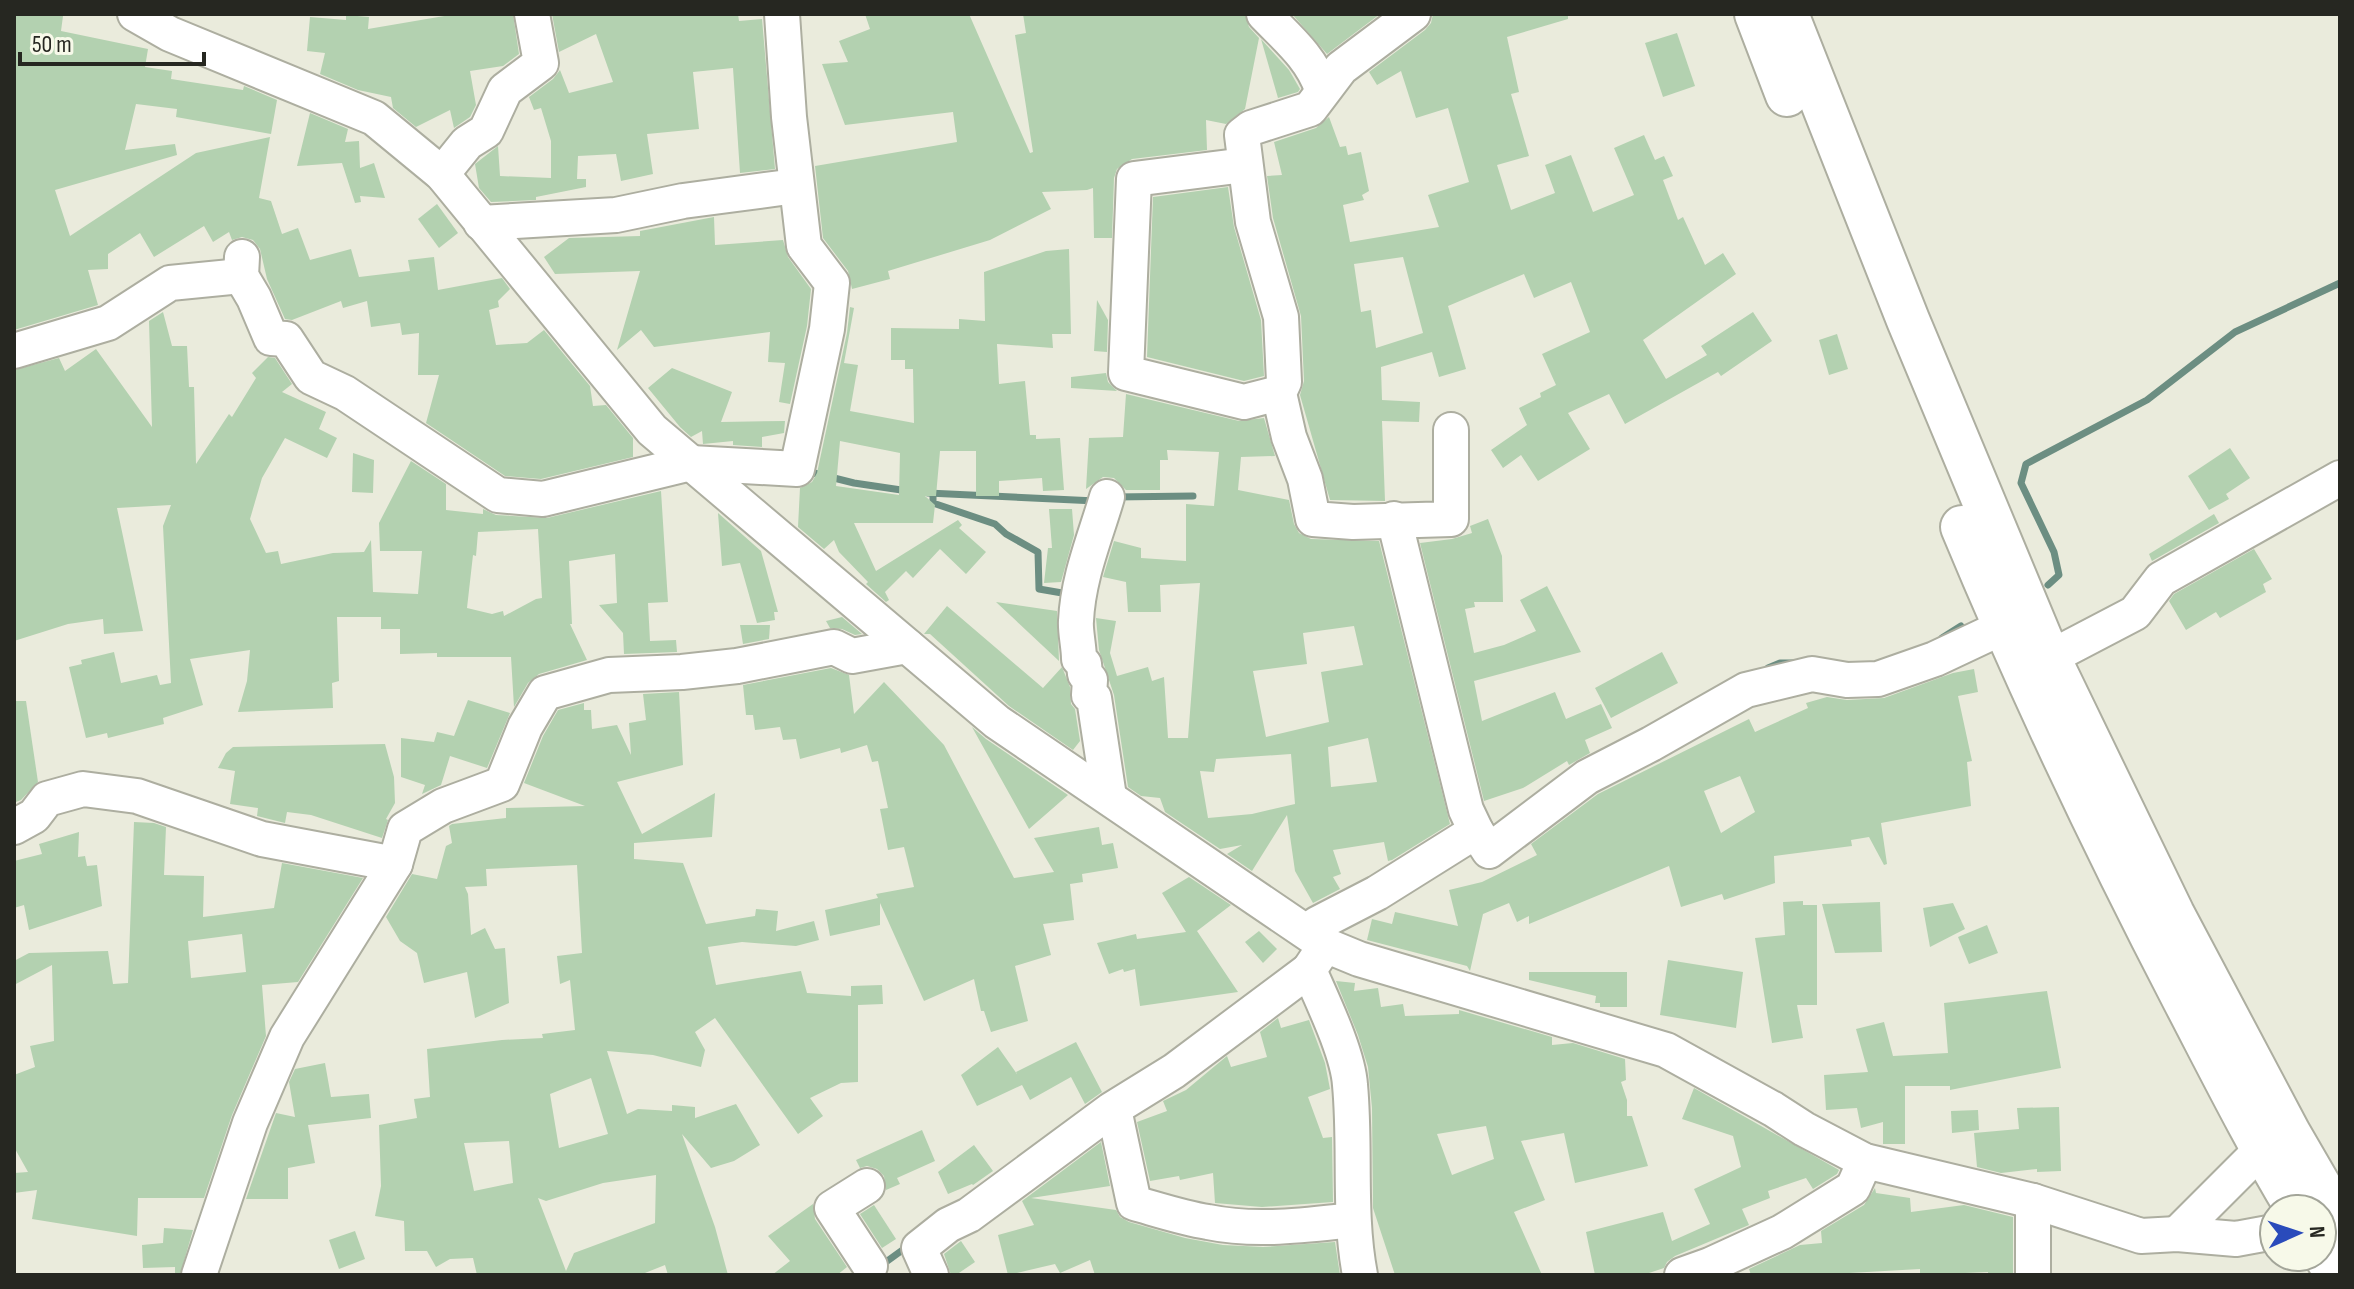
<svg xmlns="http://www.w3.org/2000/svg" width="2354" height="1289" font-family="'Sofia Sans Condensed',sans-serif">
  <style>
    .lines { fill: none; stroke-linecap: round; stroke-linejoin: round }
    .stream { stroke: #6c8e82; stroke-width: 7 }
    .building { fill: #b3d1b0; fill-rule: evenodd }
    .minor-casing { stroke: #adaea0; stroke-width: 38 }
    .major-casing { stroke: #adaea0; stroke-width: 46 }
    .minor { stroke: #fff; stroke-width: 34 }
    .major { stroke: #fff; stroke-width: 42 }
  </style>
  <rect width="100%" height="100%" fill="#eaebdc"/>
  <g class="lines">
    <g class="stream">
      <polyline points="806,471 854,483 908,491"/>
      <polyline points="928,493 1096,501"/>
      <polyline points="933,494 933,503 995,524 1006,534 1038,552 1039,589 1068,594"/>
      <polyline points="1115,497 1193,496"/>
      <polyline points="2048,585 2059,575 2054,552 2021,483 2026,464 2147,400 2235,332 2340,283"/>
      <polyline points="1942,638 1961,626"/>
      <polyline points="1768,668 1780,663 1794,663"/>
      <polyline points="879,1267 908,1246"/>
    </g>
  </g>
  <g class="building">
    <polygon points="14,14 63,16 61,31 148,49 145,67 172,71 171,79 243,90 244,86 277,100 271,134 176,117 177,109 136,104 125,150 175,144 177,155 55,190 70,236 196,153 270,137 259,198 271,201 282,234 298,228 310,260 351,249 359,277 410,271 408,260 434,257 438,290 502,278 510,289 498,301 499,307 489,310 496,345 527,343 544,330 590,386 593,406 606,405 633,438 633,457 541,479 505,476 426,423 439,375 418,375 419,333 402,335 400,323 371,327 367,301 343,308 341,301 292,320 285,319 267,279 260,249 253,240 242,237 232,240 229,232 213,242 204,226 154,257 140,233 108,254 108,269 88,270 98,305 14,330"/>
    <polygon points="456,14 513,14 519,54 503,66 470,71 476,105 470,117 454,128 450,110 416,127 393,108 391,97 358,90 320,74 325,53 307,51 310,17 346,20 346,15 369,17 368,29"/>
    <polygon points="552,14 738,14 739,21 762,19 775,169 740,173 733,68 693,72 699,129 647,134 653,174 621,181 616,154 578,156 577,179 586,179 586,187 536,197 536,200 491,202 479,188 475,164 498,146 500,176 551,178 551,141 541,108 534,110 529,97 553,79 560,70 569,93 613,82 596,34 559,52"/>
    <polygon points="865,14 969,14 1030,153 1033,152 1015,35 1026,33 1023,14 1245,14 1249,27 1259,38 1245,109 1226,124 1206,120 1207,150 1132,159 1117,169 1114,178 1112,238 1094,238 1093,188 1087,190 1042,192 1051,209 990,240 888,271 890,279 852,289 848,271 823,238 815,166 957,142 953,112 845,125 822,64 848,62 839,41 870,29"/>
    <polygon points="1292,14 1380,14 1327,54"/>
    <path d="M1433,14h135v5l-61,18 12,55 -8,2 18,62 -32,9 14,45 44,-17 -10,-28 26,-10 22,57 41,-17 -20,-47 30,-13 11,25 9,-4 9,20 -10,4 15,40 5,-3 22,48 18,-12 13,21 -93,66 23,39 41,-24 -6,-9 52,-34 19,29 -51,35 -3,-4 -93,52 -16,-30 -41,19 22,36 -52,32 -17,-26 -18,13 -12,-18 36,-25 -8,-17 22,-11 -1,-4 16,-8 -14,-31 48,-22 -19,-50 -37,16 -10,-24 -76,32 18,63 -27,8 -7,-25 -51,15 1,33 38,2 -1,20 -37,-1 3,80 -55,-1 -30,-105 4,-14 -3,-65 -28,-98 -6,-42 15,-1 -8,-33 42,-14 13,-11 11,30 6,-1 2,9 13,-3 8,39 -7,4 2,5 -21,5 7,37 89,-15 -11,-32 41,-13 -21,-74 -32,10 -15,-47 -24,14 -8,-13 56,-42 6,-7zM1403,257l20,76 -47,15 -5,-38 -10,2 -7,-48z"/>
    <polygon points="1677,33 1695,86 1663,97 1645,43"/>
    <polygon points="1261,39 1289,70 1300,89 1298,92 1278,98"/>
    <polygon points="310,113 348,129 345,142 359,141 360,168 374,163 385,198 360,196 361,202 355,203 342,163 297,166"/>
    <polygon points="1228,187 1234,227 1261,320 1264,376 1244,381 1147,357 1153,197"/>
    <polygon points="437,204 458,233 439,248 418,219"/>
    <polygon points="714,217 715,245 783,240 788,257 811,289 807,326 790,404 779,402 785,363 768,362 770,332 654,347 641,330 617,350 640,271 555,274 544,257 569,238 640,236 640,231"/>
    <path d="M1069,249l2,85h-19l1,14 -56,-4 2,40 26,-3 5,54h6v4l24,-1 4,52 -21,1 -1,-13 -43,3v15h-23v-45h-36l-4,45h-11l10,9 -2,18h-79l22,48 82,-51 4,5 -3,3 27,24 -20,22 -26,-25 -27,29 -7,-7 -21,21 4,8 -3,2 -20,-18 2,-2 -29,-30 -5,-12 -10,9 -26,-22 2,-39 12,-6 5,-9 30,-140 3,-26 4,1 -10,55 14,2 -8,46 64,12 -1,-54h-8v-9h-14v-32l68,1v-10l26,2 -1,-49 62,-21zM840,441l60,12 -1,42 -63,-9z"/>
    <polygon points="1097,300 1108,320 1107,352 1094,351"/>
    <path d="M163,312l9,34h15l2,41h5l2,77 33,-50 3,3 24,-39 -4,-5 16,-16 7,1 17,26 -10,8 44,20 -7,17 18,9 -10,20 -42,-20 -23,40 -12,41 16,34 12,-2 3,13 52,-11 31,-1 7,-12 2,52 45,2 4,-43h-42l-1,-28 32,-62 35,23v26l37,4v-5l13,6 51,3 114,-27 7,111 -20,1 2,38 26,-1 1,12 -53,2 -1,-21 -24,-28 18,-2 -2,-49 -46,7 3,63h-2l17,36 -48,14 -11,9 -14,24 -3,-50h-74v-4l-37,1v-25h-19v-12h-44l2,64 -7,2 1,25 -95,4 9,-31 3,-31 -60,9 13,46 -40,13 1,6 -56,14 -1,-5 -21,5 -17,-71 13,-3 -1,-4 33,-8 7,31 36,-8 3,10 11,-2 -8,-157 8,-21 -54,3 26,123 -39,3 -1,-15 -35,5 -54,17v-271l45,-12 6,13 31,-22 56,78 -3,-106zM538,529l4,69 -6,1 -32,17 -1,-5 -11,3 -25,-6 6,-53 3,1 2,-24z"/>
    <polygon points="1837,334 1848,369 1829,375 1819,340"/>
    <polygon points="672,368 732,392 721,422 785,421 784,433 762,437 762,447 733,445 733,441 703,444 702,431 691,437 680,427 648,388"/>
    <polygon points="1106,373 1108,382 1117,391 1071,388 1071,377"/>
    <path d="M1126,394l113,27 25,-3 11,38 -34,1 -3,33 51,10 5,24 5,9 12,6 68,2 71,283 -58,36 -4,1 -4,-19 -51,8 8,24 -8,3 7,12 -27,14 -18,-32 -8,-56 -35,56 -25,-17 15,-9 -22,4 -55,-37 -5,-14 -19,-2 -13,-9 -14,-92 -15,-45 -3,-32 20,3 -6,32 7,23 31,-9 4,14 12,-4 4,61h20l12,-155 -40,2 1,27h-33l-2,-30 -23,-5 11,-36 27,7v10l45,3v-57l28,2 5,-54 -52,-2 1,10h-8v30h-34l-12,-12 -11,-1 -17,12 3,-51 34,-1zM1354,626l9,39 -42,7 8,50 -63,15 -13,-66 54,-7 -4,-31zM1368,738l9,44 -46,5 -3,-40zM1291,754l4,50 -43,10 -44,4 -8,-47 14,1 2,-13z"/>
    <polygon points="2230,448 2250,478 2226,494 2229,499 2209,510 2188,476"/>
    <polygon points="353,453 374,460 373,493 352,492"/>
    <polygon points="1049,509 1072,509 1074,535 1061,582 1044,583 1048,548 1052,548"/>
    <polygon points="718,513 761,551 778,612 774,612 775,620 757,623 740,563 722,566"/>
    <polygon points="2214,514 2219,523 2152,561 2149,554"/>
    <polygon points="1488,519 1502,556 1503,602 1474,602 1475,607 1465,609 1474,653 1504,645 1536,631 1520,600 1547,586 1581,652 1474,681 1482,721 1555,692 1566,719 1601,704 1612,728 1585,740 1590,753 1569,765 1567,761 1523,788 1484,801 1420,543 1452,539 1472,533 1470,526"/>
    <polygon points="2254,549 2272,579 2263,584 2266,592 2220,618 2216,612 2186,630 2169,601 2174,594"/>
    <polygon points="996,602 1057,611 1059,661"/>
    <polygon points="947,606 1043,688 1062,667 1070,687 1071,704 1075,709 1080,741 1073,750 1009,706 930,634 924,634"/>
    <polygon points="842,617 862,634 855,635 842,629 830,628 826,621"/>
    <polygon points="740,625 770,625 769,639 743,644"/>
    <polygon points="1662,652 1678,683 1611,718 1595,688"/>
    <polygon points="831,668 849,675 854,714 884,682 944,745 1014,878 1054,872 1034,838 1099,827 1102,845 1113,843 1118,868 1082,874 1083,882 1070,884 1074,920 1043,924 1051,955 1015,966 1028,1021 991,1032 984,1011 981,1011 974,979 924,1001 880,903 880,925 830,936 825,910 878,898 876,894 914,887 904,847 888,850 880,809 888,808 878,761 872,762 867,745 841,753 840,748 800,759 796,739 783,740 780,727 755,730 753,715 746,715 743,685"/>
    <path d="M1974,669l4,23 -20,4 14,65 -5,1 4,44 -90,17 6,41 -3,1 -15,-28 -18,3 1,6 -78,10 1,27 -51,17 -2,-6 -41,13 -12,-41 -140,58v-8l-12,6 -8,-19 -26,11 -13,57 -3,-5 -100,-26 5,-21 20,5 3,-12 63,14 -9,-36 33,-8 55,-27 -6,-11 67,-50 151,-75 6,13 53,-24 -2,-5 21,-6 20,3 37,-2 69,-25zM1740,776l15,36 -34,21 -17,-42z"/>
    <path d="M679,692l4,73 -66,17 25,52 73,-41 -3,44 -78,6v16l49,4 23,61 49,-8 1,-7 22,2 -2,20 38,-10 5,19 -23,6 -54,-4 -34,5 8,38 85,-14 6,22 44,3v-10l31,-1 1,19 -25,1v77l-17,1 -31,15 13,18 -25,18 -83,-116 -20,14 10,18 -4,17 -48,-12 -46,-4 20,63 11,-5 34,2v-6l23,2v11l41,-14 24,41 -26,16 -23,7 -29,-34 33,93 13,48h-60l-3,-10 -25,10h-163l-4,-17 -23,1 -14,8 -9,-16h-22l-1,-30 -29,-5 6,-30 -2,-61 38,-7 -3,-19 16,-2 -3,-48 75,-9 41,-2 -1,-4 33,-4 -5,-50 -10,4 -3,-28 25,-3 -5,-88 -91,4 1,17 -22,1 3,7 3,41 14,-7 10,21 10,-1 4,55 -34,15 -8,-46 -43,11 -7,-30 -17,-12 -14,-24 26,-43 25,5 9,-33 6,-3 -3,-17 3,-2 54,-6v-10l79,-2 -61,-23 19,-47 15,-26 26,-7v7h7l1,19 25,-4 14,30 -2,-32 17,-3 -3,-26zM591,1078l17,56 -49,14 -9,-54zM509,1141l4,42 -39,8 -10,-48zM656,1175l-1,48 -81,30 -8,18 -28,-73 8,3 57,-18z"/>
    <polygon points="468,700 510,713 487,768 450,756 441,785 422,794 425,785 401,777 401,738 434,742 437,732 454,736"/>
    <polygon points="14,701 26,701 38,782 21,800 16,802"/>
    <polygon points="972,727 986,739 1068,795 1029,829"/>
    <polygon points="385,744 394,777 395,803 386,819 388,820 382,838 311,815 287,812 285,823 257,816 258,808 230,804 235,771 218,768 226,753 233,747"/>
    <path d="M134,822l20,1 12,4 -2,48 40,1 -1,41 71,-9 8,-45 81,15 -65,104 -36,3 4,51 -34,79 -28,83h-66l-1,38 -105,-17 5,-29 -23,3v-20l14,-1 -14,-25v-72l21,-8 -5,-21 24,-5 -2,-76 -38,20v-24l15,-8 79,-2 5,33 15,-1zM242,934l4,38 -55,6 -3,-37z"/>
    <polygon points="79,832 78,857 85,856 87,866 97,865 102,906 29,930 24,905 14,908 14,861 42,854 39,844"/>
    <polygon points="1189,877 1231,905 1197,931 1238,992 1140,1006 1135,969 1124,972 1123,969 1109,974 1097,943 1136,934 1137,939 1186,932 1162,893"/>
    <polygon points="1803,901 1803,905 1817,905 1817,1005 1797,1005 1803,1038 1772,1043 1755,938 1785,935 1783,902"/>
    <polygon points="1880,902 1882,952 1835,953 1822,904"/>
    <polygon points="1953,903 1965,929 1930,947 1923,908"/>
    <polygon points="1987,925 1998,953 1969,964 1958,937"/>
    <polygon points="1259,931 1277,949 1263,963 1245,942"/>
    <polygon points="1668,960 1743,972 1736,1028 1660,1015"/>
    <polygon points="1529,972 1627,972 1627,1007 1600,1007 1600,1003 1595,1003 1596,996 1529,980"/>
    <path d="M1336,981l19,2 -1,8 24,-3 3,19 22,-3 2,12 54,-2v-4l93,27v8l21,-2 52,16 1,21 -5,2 6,18v16h5l16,50 -73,17 -11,-50 -43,8 24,59 -31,12 28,63h-147l-22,-67 -1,-100 -4,-41 -10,-32zM1486,1126l8,33 -42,16 -15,-41z"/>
    <polygon points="2047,991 2061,1068 1950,1090 1950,1086 1905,1086 1905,1144 1883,1144 1883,1122 1861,1128 1857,1108 1826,1110 1824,1075 1868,1072 1856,1029 1884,1022 1893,1056 1948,1053 1944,1003"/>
    <polygon points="1278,1018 1281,1028 1309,1020 1325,1063 1330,1089 1308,1097 1323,1138 1332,1137 1333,1202 1262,1207 1215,1203 1213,1173 1180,1180 1179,1176 1150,1181 1137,1122 1167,1111 1163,1101 1186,1090 1227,1056 1231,1067 1267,1057 1260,1032"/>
    <polygon points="1076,1042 1102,1092 1085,1104 1071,1077 1030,1100 1022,1085 977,1106 961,1075 998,1047 1017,1074 1016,1072"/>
    <polygon points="325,1063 331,1097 369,1094 371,1118 308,1125 315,1163 288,1168 288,1199 246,1199 276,1113 295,1117 289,1082 295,1069"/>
    <polygon points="1694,1088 1839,1170 1837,1174 1813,1189 1806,1178 1768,1191 1770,1198 1742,1209 1749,1225 1675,1256 1667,1262 1664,1268 1643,1275 1595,1275 1586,1232 1663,1212 1672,1241 1710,1224 1694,1189 1741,1167 1733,1136 1682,1119"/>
    <polygon points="2059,1107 2061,1171 2037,1172 2037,1169 2001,1173 1977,1167 1974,1133 2019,1129 2017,1108"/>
    <polygon points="1978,1110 1979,1130 1952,1133 1951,1111"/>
    <polygon points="922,1130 935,1161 897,1178 900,1184 886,1190 884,1176 877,1169 867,1166 860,1168 856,1160"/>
    <polygon points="1101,1142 1110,1186 1031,1198 1116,1210 1120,1217 1129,1222 1185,1238 1223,1245 1263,1247 1335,1242 1340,1275 1236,1273 1236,1275 1095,1275 1090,1260 1060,1273 1055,1264 1008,1275 998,1235 1034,1225 1022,1201"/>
    <polygon points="974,1145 993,1171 973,1185 972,1184 948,1194 938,1172"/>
    <polygon points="1875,1188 1876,1193 1910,1198 1911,1212 1964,1205 2013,1217 2013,1275 1988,1275 1988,1272 1920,1275 1920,1269 1814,1275 1751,1275 1749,1269 1800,1245 1822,1243 1821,1231 1864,1205"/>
    <polygon points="813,1204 815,1219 847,1267 837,1275 772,1275 790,1261 768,1236"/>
    <polygon points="874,1205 896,1239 882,1248 860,1214"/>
    <polygon points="164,1228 193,1230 180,1275 175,1275 175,1267 143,1268 142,1245 163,1243"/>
    <polygon points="355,1231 365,1259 339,1269 329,1240"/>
    <polygon points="961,1241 975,1262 956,1275 951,1275 944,1254"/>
  </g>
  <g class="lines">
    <g class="minor-casing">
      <g id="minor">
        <polyline points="135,14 170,34 374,118 442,174 652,430 997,722 1325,945 1359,959 1666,1050 1773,1109 1804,1129 1865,1161 2033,1201 2141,1236 2177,1234 2236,1239 2274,1232"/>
        <path d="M1264,14c23,24 47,43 58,75"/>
        <polyline points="1413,14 1341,68 1310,109 1251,128 1242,135 1253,222 1281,317 1284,382 1279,393 1289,437 1305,479 1313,519 1353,522 1451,519 1451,430"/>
        <polyline points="1245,165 1134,179 1126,373 1244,402 1279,393"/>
        <polyline points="442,174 467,143 486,131 505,90 541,63 532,14"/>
        <polyline points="481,223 616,215 683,201 796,186"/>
        <polyline points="242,257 241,276 254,298 271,338 286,339 311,377 345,393 498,495 543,499 691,463 797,469 827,329 832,283 804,246 789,117 782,14"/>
        <polyline points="14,351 108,323 170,283 241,276"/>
        <path d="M1107,497c-12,41 -29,80 -31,124 -1,9 3,26 3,38l5,5 1,10 5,6 -1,15 5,3 15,99"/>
        <polyline points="1394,519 1466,810 1476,831"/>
        <polyline points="2049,658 2135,613 2161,579 2340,478"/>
        <polyline points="14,827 34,816 47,799 83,789 137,796 262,839 395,864"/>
        <polyline points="1310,933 1317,924 1377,893 1476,831 1489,851 1587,777 1651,744 1746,690 1812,674 1847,680 1878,679 1935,659 2003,627"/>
        <path d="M1321,952l-12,18c13,30 39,83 41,115 6,64 -2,127 10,190"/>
        <path d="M1114,1109l20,94c25,7 49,15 74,19 48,10 97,3 145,-2"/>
        <polyline points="867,1186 832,1208 870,1266"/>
        <polyline points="2033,1201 2033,1275"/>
        <polyline points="2177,1234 2261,1150 2282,1137"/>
        <polyline points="199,1275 250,1123 287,1037 395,864 405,829 443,806 502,784 525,727 545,693 609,675 682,672 737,666 834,647 852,656 907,646"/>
        <polyline points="931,1275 919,1248 948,1225 969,1215 1111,1110 1174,1071 1309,970"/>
        <polyline points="1682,1275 1710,1265 1782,1232 1853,1188 1865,1161"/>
      </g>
    </g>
    <g class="major-casing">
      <g id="major">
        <polyline points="1756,14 1787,95"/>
        <polyline points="1787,14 1908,320 2049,658 2173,914 2289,1133 2340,1221"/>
        <path d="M1962,527c67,161 142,319 222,473 37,71 72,141 113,209"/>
        <polyline points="2322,1251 2337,1275"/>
      </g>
    </g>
    <use href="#minor" class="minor"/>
    <use href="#major" class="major"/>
  </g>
  <rect width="2354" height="1289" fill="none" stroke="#262721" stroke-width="32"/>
  <g transform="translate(2298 1233) rotate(87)"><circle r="38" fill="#f7f9e9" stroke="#a3a599" stroke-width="2"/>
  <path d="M0-6L14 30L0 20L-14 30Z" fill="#2a4bbb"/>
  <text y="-12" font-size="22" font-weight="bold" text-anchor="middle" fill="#262721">N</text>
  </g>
  <path d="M20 52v12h184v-12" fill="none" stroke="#262721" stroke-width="4"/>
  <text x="32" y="52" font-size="24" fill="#262721" stroke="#f7f9e9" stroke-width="6" paint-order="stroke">50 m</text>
</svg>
